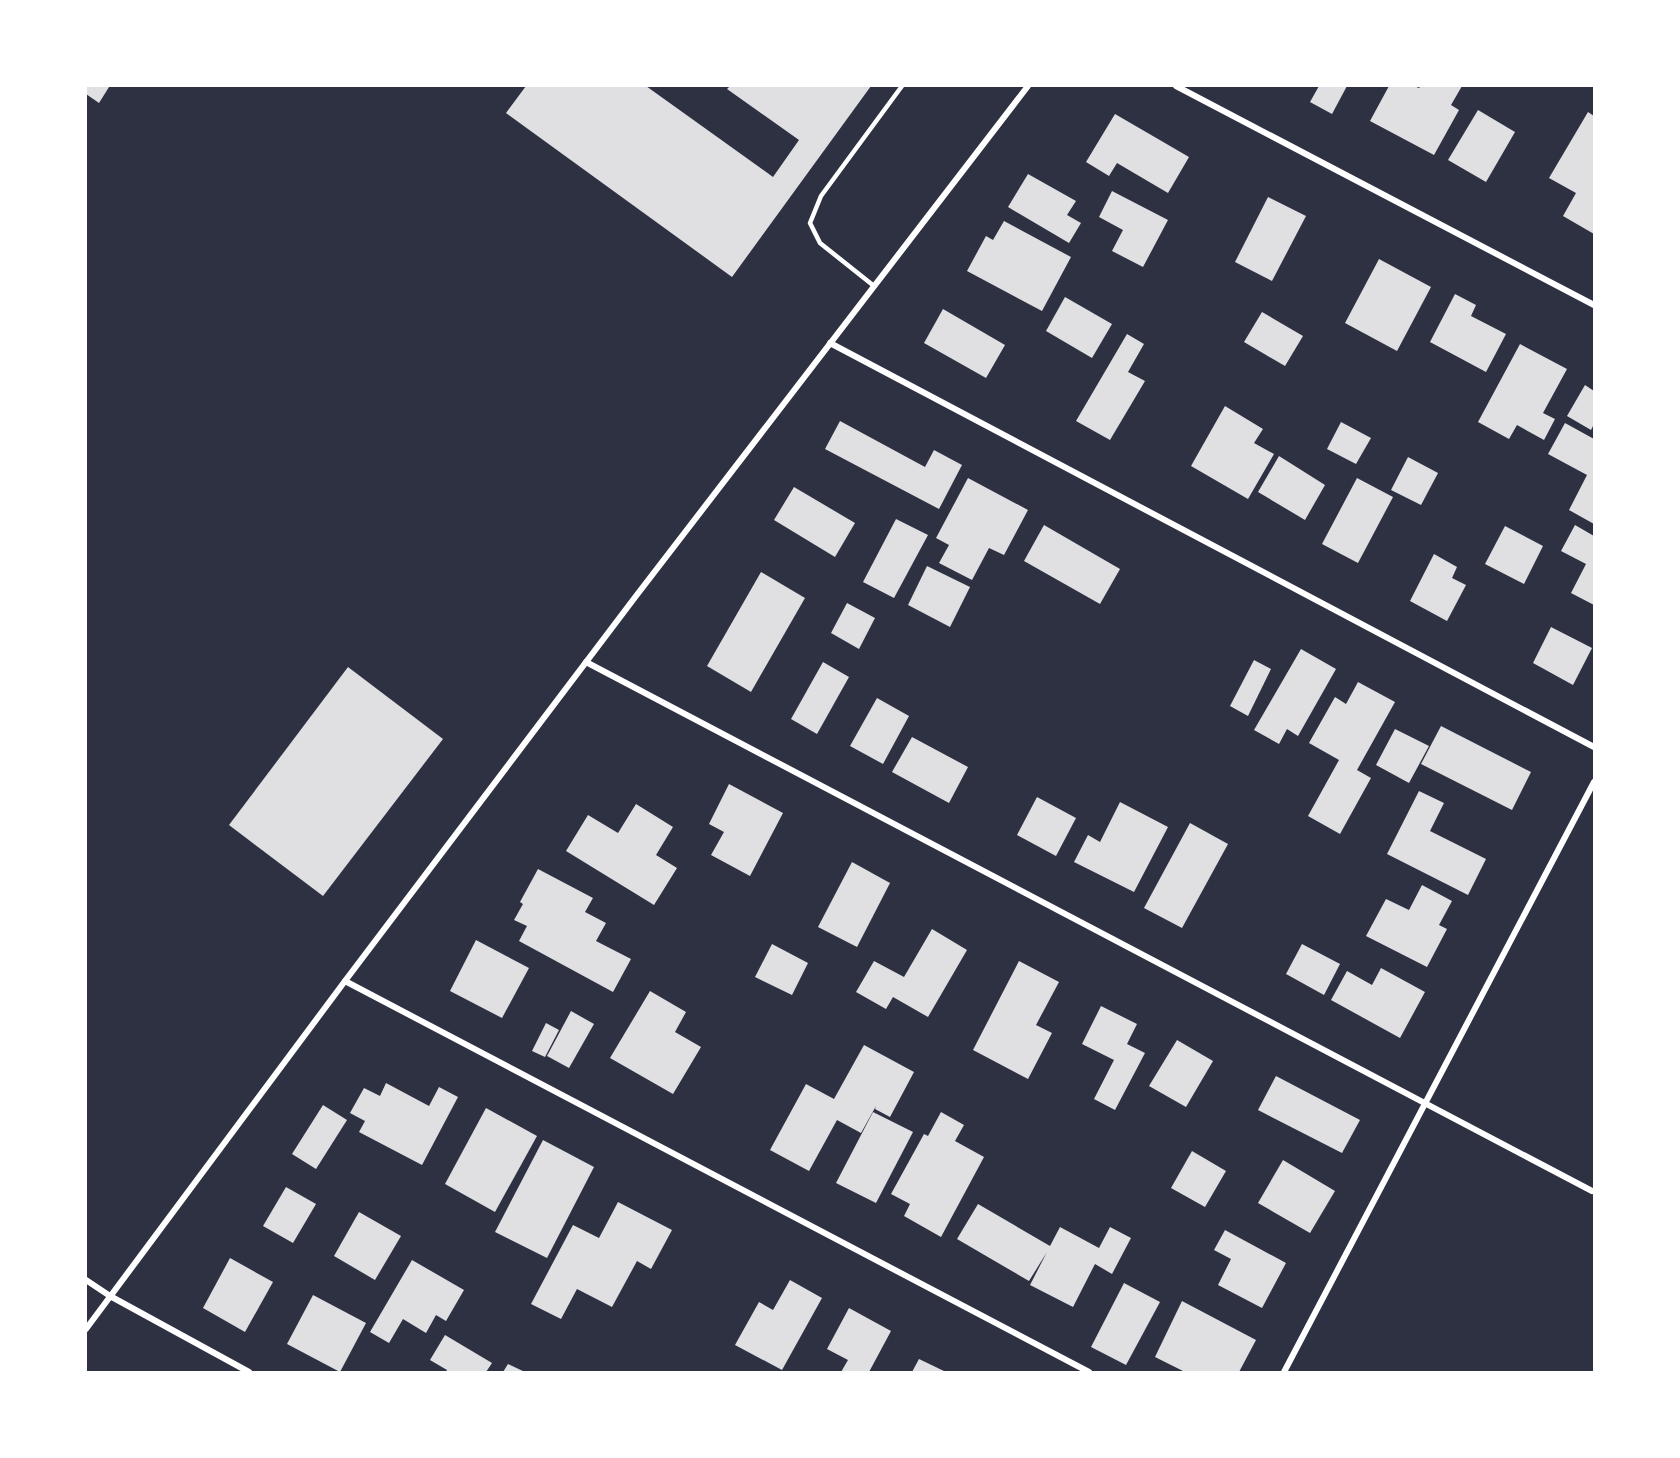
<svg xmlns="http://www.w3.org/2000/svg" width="1680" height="1458" font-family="Karla,sans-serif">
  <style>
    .building { fill: #e0e0e3 }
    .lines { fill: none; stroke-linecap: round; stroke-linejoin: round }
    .service { stroke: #fff; stroke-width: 4.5 }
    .minor { stroke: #fff; stroke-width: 6 }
  </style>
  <rect width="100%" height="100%" fill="#2d3142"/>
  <g class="building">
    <polygon points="86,86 107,86 109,87 99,103 86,94"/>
    <polygon points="526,86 646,86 773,177 799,140 727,89 730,86 871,86 732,277 506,113"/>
    <polygon points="1319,86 1347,86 1332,114 1310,102"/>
    <polygon points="1389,86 1414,86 1419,88 1421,86 1462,86 1451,105 1459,110 1434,155 1370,121"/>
    <polygon points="1478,110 1515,132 1486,182 1448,160"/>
    <polygon points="1588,112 1594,116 1594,234 1563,216 1576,193 1549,178"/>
    <polygon points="1115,114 1189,157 1168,193 1117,163 1109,176 1086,162"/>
    <polygon points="1028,174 1076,201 1067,215 1081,223 1069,243 1008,207"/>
    <polygon points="1112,191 1168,220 1143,267 1112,251 1123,230 1099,217"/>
    <polygon points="1268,197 1306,216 1272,281 1235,262"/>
    <polygon points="1004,221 1071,257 1042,311 967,271 986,236 993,240"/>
    <polygon points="1379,259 1431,287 1397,351 1345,323"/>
    <polygon points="1455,294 1476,305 1471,316 1506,334 1486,372 1430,342"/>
    <polygon points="1065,297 1112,324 1092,358 1046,331"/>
    <polygon points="943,309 1005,345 986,378 924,343"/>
    <polygon points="1262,312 1303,336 1285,366 1244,342"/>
    <polygon points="1127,334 1144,344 1128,372 1145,381 1110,440 1076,421"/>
    <polygon points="1520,344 1567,369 1543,413 1555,419 1544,440 1517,425 1509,439 1478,422"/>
    <polygon points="1585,385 1594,391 1594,424 1591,430 1567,416"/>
    <polygon points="1225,406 1263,429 1254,443 1274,454 1248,499 1191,466"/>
    <polygon points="840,421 925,467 934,450 962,465 939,509 825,449"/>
    <polygon points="1341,422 1371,438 1356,464 1327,449"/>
    <polygon points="1565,423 1594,439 1594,524 1569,510 1587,475 1548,454"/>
    <polygon points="1279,456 1325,485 1305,520 1258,492"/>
    <polygon points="1408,457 1438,473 1421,505 1391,490"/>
    <polygon points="968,478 1028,510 1004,555 989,548 972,580 939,563 949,545 936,538"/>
    <polygon points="1357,478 1393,497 1358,563 1322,544"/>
    <polygon points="794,487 855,523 835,557 774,520"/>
    <polygon points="896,519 928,535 894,598 863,582"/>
    <polygon points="1044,525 1120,569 1100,604 1024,561"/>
    <polygon points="1575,525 1594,536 1594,605 1571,593 1586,564 1561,551"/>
    <polygon points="1505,526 1543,546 1524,584 1485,564"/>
    <polygon points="1434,554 1457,567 1452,578 1466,585 1447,621 1410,601"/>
    <polygon points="927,566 970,587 950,627 908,605"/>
    <polygon points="761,572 805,598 751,692 707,666"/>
    <polygon points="847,603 875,618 859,649 831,633"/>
    <polygon points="1551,627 1592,648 1573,685 1533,663"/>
    <polygon points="1301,649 1336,669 1298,736 1287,729 1279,744 1254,730"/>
    <polygon points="1254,660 1271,669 1248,716 1230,706"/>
    <polygon points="823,662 849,677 817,734 791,719"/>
    <polygon points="348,667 443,739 323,896 229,825"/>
    <polygon points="1358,682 1395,702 1357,770 1371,778 1340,834 1308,816 1339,760 1309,743 1335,697 1346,704"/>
    <polygon points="877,698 909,716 883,764 850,746"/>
    <polygon points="1441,726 1531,772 1512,810 1421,764"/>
    <polygon points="1395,729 1429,746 1409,783 1376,765"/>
    <polygon points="912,737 968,767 949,803 892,772"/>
    <polygon points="729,784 783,813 750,876 711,855 724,832 709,824"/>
    <polygon points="1419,791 1444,803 1430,831 1486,859 1468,895 1387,854"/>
    <polygon points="1037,797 1076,818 1056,856 1017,835"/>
    <polygon points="1120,802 1168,827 1134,892 1074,862 1088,835 1100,842"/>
    <polygon points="636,804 673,827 656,855 677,868 654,905 566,851 588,815 618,833"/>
    <polygon points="1190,823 1228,844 1182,928 1144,908"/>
    <polygon points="852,862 890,883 857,947 818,927"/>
    <polygon points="538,869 593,898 585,912 606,923 596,941 631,959 613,992 519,941 527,926 514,920 523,904 520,902"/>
    <polygon points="1422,885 1452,901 1439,925 1447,929 1427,967 1366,936 1386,899 1409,910"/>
    <polygon points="932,929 967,950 928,1017 893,997 886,1009 856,992 874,961 904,977"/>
    <polygon points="476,940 529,968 502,1018 450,991"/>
    <polygon points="772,944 808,963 792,995 755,977"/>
    <polygon points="1302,944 1340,964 1324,995 1286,974"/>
    <polygon points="1019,961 1059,982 1036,1025 1052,1033 1028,1079 973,1050"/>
    <polygon points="1381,968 1425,992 1400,1038 1331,1000 1347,971 1372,985"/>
    <polygon points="650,991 686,1012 675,1032 701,1047 673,1094 610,1058"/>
    <polygon points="1101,1006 1137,1024 1127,1044 1145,1053 1115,1110 1094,1099 1114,1060 1082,1044"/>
    <polygon points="571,1011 594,1024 569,1068 547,1056"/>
    <polygon points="546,1023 559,1030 545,1057 532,1051"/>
    <polygon points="1177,1040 1213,1061 1186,1107 1149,1086"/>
    <polygon points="864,1045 914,1072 890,1117 875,1109 876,1106 861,1133 837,1120 809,1171 770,1150 806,1084 834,1099"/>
    <polygon points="1276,1076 1360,1120 1342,1153 1258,1110"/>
    <polygon points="386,1083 429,1106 439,1087 458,1097 422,1165 359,1132 365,1121 350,1113 364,1088 380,1096"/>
    <polygon points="323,1105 347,1120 316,1169 292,1154"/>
    <polygon points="486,1108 537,1136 495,1212 445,1184"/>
    <polygon points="873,1112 913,1132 876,1203 836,1183"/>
    <polygon points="941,1112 964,1125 955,1141 984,1157 941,1237 904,1216 910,1204 891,1194 924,1134 928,1136"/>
    <polygon points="543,1140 594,1167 547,1258 495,1232"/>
    <polygon points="1192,1151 1226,1171 1205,1207 1171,1188"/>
    <polygon points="1283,1160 1335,1191 1310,1233 1258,1203"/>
    <polygon points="286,1187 316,1204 293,1243 263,1226"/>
    <polygon points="618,1202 672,1230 651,1269 637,1261 612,1307 577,1289 561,1319 531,1304 573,1225 599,1238"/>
    <polygon points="978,1204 1050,1246 1060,1227 1099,1248 1110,1227 1131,1238 1112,1274 1095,1264 1073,1307 1030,1285 1047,1252 1029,1281 957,1239"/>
    <polygon points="359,1212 401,1236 375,1280 334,1256"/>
    <polygon points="1225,1230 1286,1263 1262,1308 1218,1285 1231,1259 1214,1250"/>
    <polygon points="230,1258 273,1282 245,1332 203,1308"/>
    <polygon points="412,1260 464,1290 446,1321 436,1315 426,1333 403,1319 389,1343 370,1332"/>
    <polygon points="790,1280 822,1298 782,1370 735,1345 759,1302 773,1310"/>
    <polygon points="1124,1283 1160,1302 1126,1365 1091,1347"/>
    <polygon points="313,1295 366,1323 340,1372 287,1344"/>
    <polygon points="1182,1301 1256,1340 1239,1372 1185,1372 1155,1357"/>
    <polygon points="849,1308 891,1331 869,1372 841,1372 848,1360 827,1349"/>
    <polygon points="445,1335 492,1363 486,1372 446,1372 447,1370 430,1360"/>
    <polygon points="919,1359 946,1372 912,1372"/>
    <polygon points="508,1364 525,1372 503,1372"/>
  </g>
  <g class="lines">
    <polyline class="service" points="874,286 820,243 810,223 821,196 902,86"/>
    <g class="minor">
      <polyline points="1176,86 1594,305"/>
      <polyline points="830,343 1594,747"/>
      <polyline points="586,662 1592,1191"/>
      <polyline points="345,981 1089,1372"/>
      <polyline points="86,1280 110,1296 249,1372"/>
      <polyline points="86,1329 345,981 636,596 1028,86"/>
      <polyline points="1284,1372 1594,782"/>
    </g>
  </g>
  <rect width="1680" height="1458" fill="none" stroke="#ffffff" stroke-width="174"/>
</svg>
